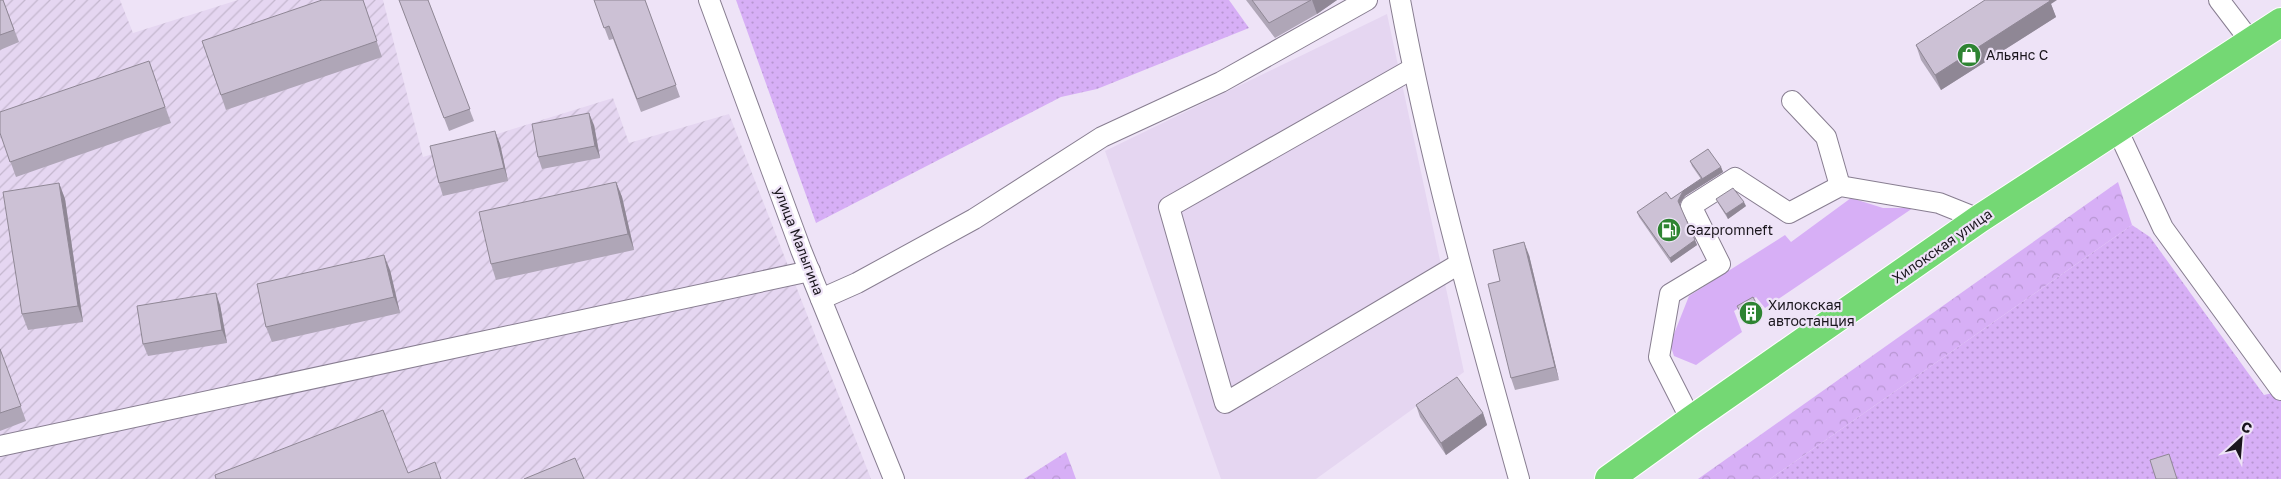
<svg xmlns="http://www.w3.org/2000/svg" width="2281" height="479" font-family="'Golos Text',sans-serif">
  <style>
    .built { fill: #e5d6f1 }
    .industrial { fill: url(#industrial-furrows) }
    .green { fill: #d7aff6 }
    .forest { fill: url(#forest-crowns) }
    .garden { fill: url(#garden-dots) }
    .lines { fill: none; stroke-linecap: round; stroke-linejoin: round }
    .minor-casing { stroke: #887e91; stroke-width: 22 }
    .highway-casing { stroke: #fff; stroke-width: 30 }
    .minor { stroke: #fff; stroke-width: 20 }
    .highway { stroke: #74d874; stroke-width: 28 }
    .wall { fill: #afa6b7 }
    .shaded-wall { fill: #8f8795 }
    .building { fill: #ccc1d5; stroke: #8f8795 }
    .labels { text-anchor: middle; stroke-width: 4.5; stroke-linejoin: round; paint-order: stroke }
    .poi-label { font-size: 14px; fill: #1a161d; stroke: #eee3f7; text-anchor: start }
    .street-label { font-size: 14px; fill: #1a161d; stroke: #eee3f7 }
  </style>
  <defs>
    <pattern id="industrial-furrows" width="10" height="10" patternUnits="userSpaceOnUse" patternTransform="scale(1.25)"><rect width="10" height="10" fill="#e5d6f1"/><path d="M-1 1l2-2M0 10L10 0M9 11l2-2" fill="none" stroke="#c4b7ce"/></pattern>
    <pattern id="forest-crowns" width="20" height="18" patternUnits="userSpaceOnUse" patternTransform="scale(1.25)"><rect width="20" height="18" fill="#d7aff6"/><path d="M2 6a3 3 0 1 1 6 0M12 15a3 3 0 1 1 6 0" fill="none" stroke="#b896d2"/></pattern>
    <pattern id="garden-dots" width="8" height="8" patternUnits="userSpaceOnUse" patternTransform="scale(1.25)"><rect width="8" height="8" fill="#d7aff6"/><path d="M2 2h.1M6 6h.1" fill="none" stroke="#b896d2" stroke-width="1.8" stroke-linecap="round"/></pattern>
  </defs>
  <rect width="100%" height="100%" fill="#eee3f7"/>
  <polygon class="built" points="1387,14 1464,372 1316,479 1221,479 1105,151"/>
  <polygon class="industrial" points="0,0 120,0 133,33 238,0 383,0 423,157 613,98 629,143 729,114 871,479 0,479"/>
  <polygon class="green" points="1851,198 1883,208 1913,208 1765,308 1756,297 1734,311 1742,332 1696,365 1674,356 1670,344 1689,296 1785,235 1791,242"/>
  <g class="forest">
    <polygon points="2118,182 2132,225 1770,479 1698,479"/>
    <polygon points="1066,452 1076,479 1024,479"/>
  </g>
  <g class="garden">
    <polygon points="736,0 1229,0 1249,28 1097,89 1061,97 816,223"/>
    <polygon points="2132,225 2150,237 2264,395 2281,391 2281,479 1770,479"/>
  </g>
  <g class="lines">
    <g class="minor-casing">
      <g id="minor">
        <polyline points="709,0 801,250 894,479"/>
        <path d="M1400,0c30,162 75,320 119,479"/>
        <polyline points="2219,0 2251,42"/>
        <polyline points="1412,69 1169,207 1225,403 1459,264"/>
        <polyline points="1792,101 1826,137 1840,186"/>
        <polyline points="2117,129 2163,228 2281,390"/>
        <polyline points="821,299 857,283 974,219 1102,137 1221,82 1367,0"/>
        <polyline points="1691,420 1659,357 1670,294 1720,264 1691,206 1735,178 1789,213 1840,186 1939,203 1979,219"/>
        <polyline points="0,446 810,271"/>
      </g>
    </g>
    <g class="highway-casing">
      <polyline id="highway" points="1609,479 1691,420 1979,219 2281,22"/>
    </g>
    <use href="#minor" class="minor"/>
    <use href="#highway" class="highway"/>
  </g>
  <g class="wall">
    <polygon points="0,0 3,0 19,42 0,50"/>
    <polygon points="363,0 382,57 226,110 202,41"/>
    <polygon points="399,0 428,0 474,121 449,131"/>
    <polygon points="594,0 645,0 680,97 641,112 613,39 609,40"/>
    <polygon points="1246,0 1337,0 1317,14 1275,38"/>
    <polygon points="2051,4 2056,17 1941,90 1921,60 1916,45"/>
    <polygon points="149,61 171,123 16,177 0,133"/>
    <polygon points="594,125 600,158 542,169 538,157"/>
    <polygon points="500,144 508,181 443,196 439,183"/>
    <polygon points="1690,161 1721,167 1723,172 1685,196 1679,205 1697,245 1671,263 1639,217 1637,212 1671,199 1701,179 1692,166"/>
    <polygon points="616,182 622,197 634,250 496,280 491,264"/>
    <polygon points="59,183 65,199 83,322 28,330 22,314"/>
    <polygon points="1716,199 1746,206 1728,219 1718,203"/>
    <polygon points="1529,255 1559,380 1515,390 1511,378 1500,281"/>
    <polygon points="390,270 400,313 272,342 266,327"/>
    <polygon points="220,305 227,343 148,356 143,344"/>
    <polygon points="1737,306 1761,312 1763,316 1748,325 1739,310"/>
    <polygon points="0,349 26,421 0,431"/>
    <polygon points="1416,405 1483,413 1487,425 1446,455 1420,417"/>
  </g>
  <g class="shaded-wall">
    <polygon points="1312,0 1337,0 1317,14"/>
    <polygon points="2046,0 2057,0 2051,4 2056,17 1941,90 1935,75"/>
    <polygon points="589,113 594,125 600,158 595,146"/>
    <polygon points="495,131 500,144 508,181 504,168"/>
    <polygon points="1721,167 1723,172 1685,196 1679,205 1678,201 1683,191"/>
    <polygon points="616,182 622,197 634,250 628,234"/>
    <polygon points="59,183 65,199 83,322 78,306"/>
    <polygon points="1744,202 1746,206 1728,219 1726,214"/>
    <polygon points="1695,240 1697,245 1671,263 1670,258"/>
    <polygon points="1524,242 1529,255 1559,380 1555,367"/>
    <polygon points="384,255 390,270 400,313 394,297"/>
    <polygon points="216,293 220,305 227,343 222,330"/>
    <polygon points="1483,413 1487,425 1446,455 1441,443"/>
  </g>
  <g class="building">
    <polygon points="0,0 3,0 14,30 0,35"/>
    <polygon points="322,0 363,0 377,41 221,95 202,41"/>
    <polygon points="399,0 428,0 470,109 444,118"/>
    <polygon points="594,0 645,0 676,85 637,99 609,26 604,28"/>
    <polygon points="1252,0 1311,0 1269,23"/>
    <polygon points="1985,0 2049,0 2050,1 1935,75 1916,45"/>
    <polygon points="149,61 165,107 10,162 0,133 0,112"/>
    <polygon points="589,113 595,146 538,157 532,124"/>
    <polygon points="495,131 504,168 439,183 430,146"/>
    <polygon points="1708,149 1721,167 1683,191 1678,201 1695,240 1670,258 1637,212 1666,192 1671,199 1702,178 1690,161"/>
    <polygon points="616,182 628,234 491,264 479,212"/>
    <polygon points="59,183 78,306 22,314 3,192"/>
    <polygon points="1733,188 1744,202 1726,214 1716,199"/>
    <polygon points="1524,242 1555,367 1511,378 1488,284 1500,281 1493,250"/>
    <polygon points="384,255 394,297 266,327 257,284"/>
    <polygon points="216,293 222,330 143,344 137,306"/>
    <polygon points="1753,297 1761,312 1746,321 1737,306"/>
    <polygon points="0,349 21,406 0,413"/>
    <polygon points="1457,377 1483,413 1441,443 1416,405"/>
    <polygon points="383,410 408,473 435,462 441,479 216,479 215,475"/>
    <polygon points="2169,454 2177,479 2156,479 2150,460"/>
    <polygon points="575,458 584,479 524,479"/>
  </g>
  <defs>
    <g id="shop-disc" transform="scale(1.25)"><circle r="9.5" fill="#2e8432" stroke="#eee3f7"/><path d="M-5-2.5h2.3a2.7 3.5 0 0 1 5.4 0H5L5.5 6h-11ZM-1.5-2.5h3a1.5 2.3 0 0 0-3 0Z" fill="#fff"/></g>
    <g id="fuel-disc" transform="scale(1.25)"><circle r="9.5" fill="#2e8432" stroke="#eee3f7"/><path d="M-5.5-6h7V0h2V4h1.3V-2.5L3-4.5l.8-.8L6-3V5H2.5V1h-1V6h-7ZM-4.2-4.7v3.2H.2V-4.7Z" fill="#fff"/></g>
    <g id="building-disc" transform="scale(1.25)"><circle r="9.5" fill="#2e8432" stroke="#eee3f7"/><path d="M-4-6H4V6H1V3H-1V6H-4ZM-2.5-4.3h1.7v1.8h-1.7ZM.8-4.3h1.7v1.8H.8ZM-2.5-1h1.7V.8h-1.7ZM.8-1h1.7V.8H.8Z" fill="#fff"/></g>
  </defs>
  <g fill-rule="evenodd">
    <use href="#shop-disc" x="1969" y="55"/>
    <use href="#fuel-disc" x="1669" y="230"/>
    <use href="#building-disc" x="1751" y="313"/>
  </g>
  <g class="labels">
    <g class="poi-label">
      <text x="1986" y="60">Альянс С</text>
      <text x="1686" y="235">Gazpromneft</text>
      <text x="1768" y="310">Хилокская<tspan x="1768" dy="16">автостанция</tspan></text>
    </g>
    <g class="street-label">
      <text transform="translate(799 241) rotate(69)" y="5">улица Малыгина</text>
      <text transform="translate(1942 246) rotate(-35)" y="5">Хилокская улица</text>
    </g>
  </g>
  <g transform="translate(2241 439) rotate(26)" stroke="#eee3f7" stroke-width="4" paint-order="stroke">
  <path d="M0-4L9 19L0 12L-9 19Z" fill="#1a161d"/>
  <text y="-8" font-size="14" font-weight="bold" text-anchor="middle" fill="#1a161d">С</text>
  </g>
</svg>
